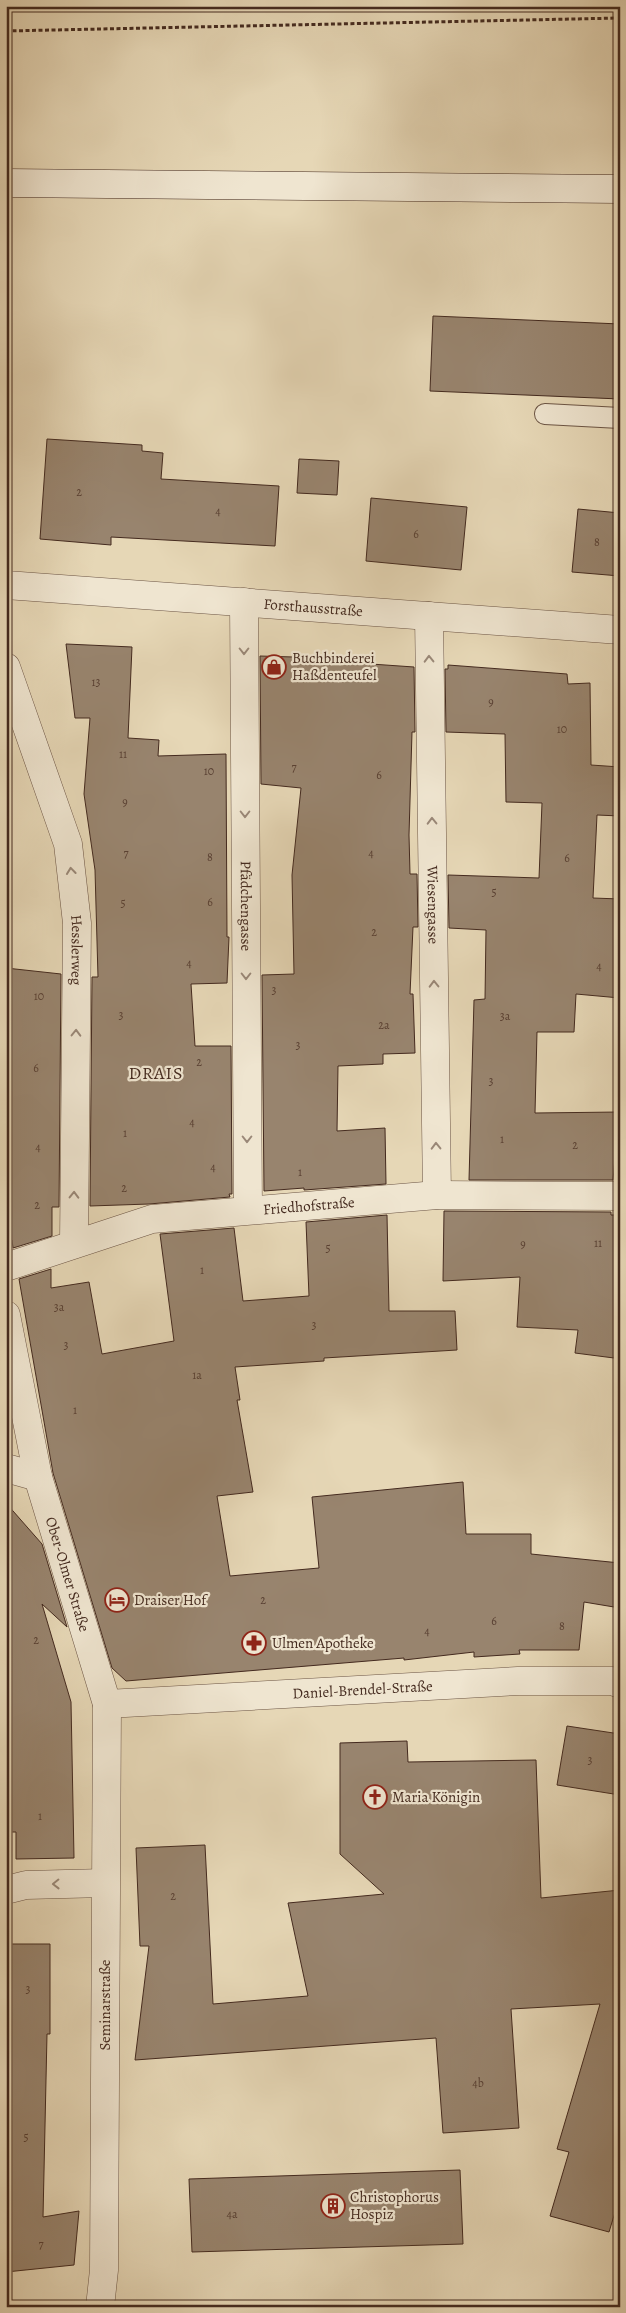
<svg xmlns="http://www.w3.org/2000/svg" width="626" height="2313" font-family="Alegreya,serif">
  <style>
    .building { fill: #98846e; stroke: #442a1f }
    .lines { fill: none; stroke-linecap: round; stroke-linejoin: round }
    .lane-casing { stroke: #6c5545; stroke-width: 22 }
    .street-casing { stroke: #6c5545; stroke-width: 29 }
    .secondary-casing { stroke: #442a1f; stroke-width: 29 }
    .path { stroke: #442a1f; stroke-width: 3; stroke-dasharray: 4 2.5; stroke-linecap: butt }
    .lane { stroke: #efe5d0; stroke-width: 20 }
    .street { stroke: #efe5d0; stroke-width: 28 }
    .secondary { stroke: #efe5d0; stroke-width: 28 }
    .oneway { stroke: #9a8878 }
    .labels { text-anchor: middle; stroke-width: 4.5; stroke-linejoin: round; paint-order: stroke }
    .number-label { font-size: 12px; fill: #594033 }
    .street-label { font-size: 15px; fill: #442a1f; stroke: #efe5d0 }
    .poi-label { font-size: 15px; fill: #442a1f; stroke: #efe5d0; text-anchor: start }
    .quarter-label { font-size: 18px; letter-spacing: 1px; fill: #442a1f; stroke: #efe5d0 }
  </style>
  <rect width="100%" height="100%" fill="#e6d7b6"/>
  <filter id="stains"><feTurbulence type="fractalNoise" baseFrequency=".004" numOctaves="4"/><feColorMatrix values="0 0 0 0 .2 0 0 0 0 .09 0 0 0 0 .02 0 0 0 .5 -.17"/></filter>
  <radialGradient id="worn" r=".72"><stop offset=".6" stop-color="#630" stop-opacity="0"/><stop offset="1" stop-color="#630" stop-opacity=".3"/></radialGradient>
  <g class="building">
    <polygon points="433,316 620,324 620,399 430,391"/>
    <polygon points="47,439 142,445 142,451 163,453 161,479 279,486 275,546 111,537 111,545 40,539"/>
    <polygon points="299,459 339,461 337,495 297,493"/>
    <polygon points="371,498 467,507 461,570 366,561"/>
    <polygon points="578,509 620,513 620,576 572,572"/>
    <polygon points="66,644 132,647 128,738 159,740 158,756 226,754 227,937 229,937 227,983 191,984 195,1046 231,1046 232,1194 229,1194 230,1197 149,1204 90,1206 92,977 98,977 95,870 84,794 90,718 75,718"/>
    <polygon points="260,656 328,658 328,661 414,667 415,732 412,732 409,835 410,874 417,874 418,927 413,927 410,994 413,994 415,1053 383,1054 383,1064 338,1066 337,1131 385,1128 386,1184 304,1190 304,1188 264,1191 262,975 294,974 292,875 301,788 261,784"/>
    <polygon points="448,665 567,674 568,684 590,683 591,765 620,767 620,816 597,815 593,898 620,899 620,998 576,994 574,1032 537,1032 535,1113 619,1112 613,1180 469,1180 474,1000 485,999 486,930 449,928 448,875 539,878 542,803 506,802 505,734 446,732 445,669 448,669"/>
    <polygon points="6,968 61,974 59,1207 52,1207 52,1236 13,1248 12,1240 6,1242"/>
    <polygon points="444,1211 611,1212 611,1215 620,1215 620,1318 614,1358 575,1353 578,1330 517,1327 520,1277 443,1281"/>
    <polygon points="387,1215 389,1311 455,1311 457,1350 324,1358 324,1361 235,1367 240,1400 237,1400 253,1492 217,1496 230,1576 319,1568 312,1497 463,1482 466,1534 531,1534 531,1554 620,1563 620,1608 584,1602 579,1650 519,1650 520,1654 474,1657 474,1652 404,1660 404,1658 126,1681 112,1668 53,1473 19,1279 51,1269 51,1288 89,1282 102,1354 174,1341 160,1234 234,1228 243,1301 309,1296 306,1222"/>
    <polygon points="6,1503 42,1544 67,1627 42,1604 71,1702 74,1858 16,1859 16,1832 7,1832 6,1703 10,1672 6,1653"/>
    <polygon points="567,1726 620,1734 620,1795 557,1785"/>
    <polygon points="407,1741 408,1762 536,1760 541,1898 620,1890 620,2196 609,2232 550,2216 569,2152 557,2149 600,2004 511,2009 519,2128 443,2133 436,2038 135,2060 149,1946 140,1946 136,1848 205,1845 213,2004 308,1996 288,1903 384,1894 340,1854 340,1743"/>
    <polygon points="6,1944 50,1944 50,2034 47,2034 43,2217 79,2211 74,2265 6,2272"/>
    <polygon points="460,2170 463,2244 192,2252 189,2179"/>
  </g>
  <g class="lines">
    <g class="lane-casing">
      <polyline id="lane" points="545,414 620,418"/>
    </g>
    <g class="street-casing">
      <g id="street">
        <path id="s1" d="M6,585l614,45"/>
        <path id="s2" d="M244,602l4,608"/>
        <path id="s3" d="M429,616l8,579"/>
        <path id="s4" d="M6,667l62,177 9,79 -3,321"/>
        <path id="s5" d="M6,1267l146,-48 285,-24 183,1"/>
        <polyline points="6,1315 38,1477"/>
        <path id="s6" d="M6,1468l32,9 69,227 -3,566 -4,37"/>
        <path id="s7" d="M107,1704l411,-23h94l8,3"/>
        <polyline points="6,1890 26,1885 105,1883"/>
      </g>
    </g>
    <g class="secondary-casing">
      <polyline id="secondary" points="6,183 620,189"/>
    </g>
    <polyline class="path" points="6,31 620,18"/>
    <use href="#lane" class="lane"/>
    <use href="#street" class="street"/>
    <use href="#secondary" class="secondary"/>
  </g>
  <defs><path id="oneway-chevron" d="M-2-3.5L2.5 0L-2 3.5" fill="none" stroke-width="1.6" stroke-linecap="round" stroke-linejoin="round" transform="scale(1.25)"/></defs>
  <g class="oneway">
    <use href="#oneway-chevron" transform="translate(244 651) rotate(90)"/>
    <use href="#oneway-chevron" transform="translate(429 659) rotate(-91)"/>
    <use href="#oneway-chevron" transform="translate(245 814) rotate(90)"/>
    <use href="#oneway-chevron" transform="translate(432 821) rotate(-91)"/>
    <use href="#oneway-chevron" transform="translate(71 871) rotate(-96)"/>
    <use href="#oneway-chevron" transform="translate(246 976) rotate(90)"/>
    <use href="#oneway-chevron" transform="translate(434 984) rotate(-91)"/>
    <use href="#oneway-chevron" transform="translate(76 1033) rotate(-89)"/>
    <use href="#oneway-chevron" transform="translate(247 1139) rotate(90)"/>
    <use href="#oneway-chevron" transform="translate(436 1146) rotate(-91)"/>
    <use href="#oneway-chevron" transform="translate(74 1195) rotate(-89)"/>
    <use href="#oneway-chevron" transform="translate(56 1884) rotate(179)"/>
  </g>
  <defs>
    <g id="shop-ring" transform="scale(1.25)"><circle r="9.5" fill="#efe5d0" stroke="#8f2418" stroke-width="1.5"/><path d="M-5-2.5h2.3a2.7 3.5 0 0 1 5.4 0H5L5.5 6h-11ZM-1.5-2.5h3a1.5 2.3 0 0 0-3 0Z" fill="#8f2418"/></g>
    <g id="hotel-ring" transform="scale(1.25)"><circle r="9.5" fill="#efe5d0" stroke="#8f2418" stroke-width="1.5"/><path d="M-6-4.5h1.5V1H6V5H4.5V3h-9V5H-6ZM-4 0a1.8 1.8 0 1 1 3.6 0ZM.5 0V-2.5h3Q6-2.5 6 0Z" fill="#8f2418"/></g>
    <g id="pharmacy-ring" transform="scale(1.25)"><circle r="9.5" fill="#efe5d0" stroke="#8f2418" stroke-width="1.5"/><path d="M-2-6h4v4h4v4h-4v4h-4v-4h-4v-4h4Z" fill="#8f2418"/></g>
    <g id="church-ring" transform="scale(1.25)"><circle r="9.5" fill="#efe5d0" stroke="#8f2418" stroke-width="1.5"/><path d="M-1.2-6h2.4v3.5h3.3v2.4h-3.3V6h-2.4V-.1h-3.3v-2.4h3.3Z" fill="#8f2418"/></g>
    <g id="building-ring" transform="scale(1.25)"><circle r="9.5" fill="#efe5d0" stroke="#8f2418" stroke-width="1.5"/><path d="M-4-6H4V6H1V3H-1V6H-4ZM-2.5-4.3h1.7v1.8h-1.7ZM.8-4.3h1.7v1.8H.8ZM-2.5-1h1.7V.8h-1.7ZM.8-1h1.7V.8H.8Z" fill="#8f2418"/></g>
  </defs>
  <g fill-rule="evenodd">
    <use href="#shop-ring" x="274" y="667"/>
    <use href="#hotel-ring" x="117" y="1600"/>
    <use href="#pharmacy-ring" x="254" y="1643"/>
    <use href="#church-ring" x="375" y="1797"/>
    <use href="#building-ring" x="333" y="2206"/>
  </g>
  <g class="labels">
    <g class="number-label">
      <text x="79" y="496">2</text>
      <text x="218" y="515">4</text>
      <text x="416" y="538">6</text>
      <text x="597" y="546">8</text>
      <text x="96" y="686">13</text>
      <text x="491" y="706">9</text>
      <text x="562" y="733">10</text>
      <text x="123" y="758">11</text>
      <text x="294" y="771">7</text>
      <text x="209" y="775">10</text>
      <text x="379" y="779">6</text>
      <text x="125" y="806">9</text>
      <text x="126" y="857">7</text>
      <text x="371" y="857">4</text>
      <text x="210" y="861">8</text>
      <text x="567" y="862">6</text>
      <text x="494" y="896">5</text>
      <text x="210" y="906">6</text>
      <text x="123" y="907">5</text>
      <text x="374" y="936">2</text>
      <text x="189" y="967">4</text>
      <text x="599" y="970">4</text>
      <text x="274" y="994">3</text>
      <text x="39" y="1000">10</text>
      <text x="121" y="1019">3</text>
      <text x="505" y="1020">3a</text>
      <text x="384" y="1029">2a</text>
      <text x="298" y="1049">3</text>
      <text x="199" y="1066">2</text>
      <text x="36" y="1072">6</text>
      <text x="491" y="1085">3</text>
      <text x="192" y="1126">4</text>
      <text x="125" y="1137">1</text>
      <text x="502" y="1143">1</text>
      <text x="575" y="1149">2</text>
      <text x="38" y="1151">4</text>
      <text x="213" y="1171">4</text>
      <text x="300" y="1176">1</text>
      <text x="124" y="1192">2</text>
      <text x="37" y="1209">2</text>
      <text x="598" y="1247">11</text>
      <text x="523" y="1248">9</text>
      <text x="328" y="1252">5</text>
      <text x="202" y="1274">1</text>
      <text x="59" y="1311">3a</text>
      <text x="314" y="1329">3</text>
      <text x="66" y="1349">3</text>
      <text x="197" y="1379">1a</text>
      <text x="75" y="1414">1</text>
      <text x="263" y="1604">2</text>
      <text x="494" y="1625">6</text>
      <text x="562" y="1630">8</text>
      <text x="427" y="1635">4</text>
      <text x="36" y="1644">2</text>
      <text x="590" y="1764">3</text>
      <text x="40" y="1820">1</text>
      <text x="173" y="1900">2</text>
      <text x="28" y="1993">3</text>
      <text x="478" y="2087">4b</text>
      <text x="26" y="2141">5</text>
      <text x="232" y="2218">4a</text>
      <text x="41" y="2248">7</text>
    </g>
    <g class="street-label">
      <text dy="5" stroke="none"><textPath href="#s1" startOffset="308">Forsthausstraße</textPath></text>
      <text dy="5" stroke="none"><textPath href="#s3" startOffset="289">Wiesengasse</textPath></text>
      <text dy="5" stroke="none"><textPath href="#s2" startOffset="304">Pfädchengasse</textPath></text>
      <text dy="5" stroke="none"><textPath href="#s4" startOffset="294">Hesslerweg</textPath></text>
      <text dy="5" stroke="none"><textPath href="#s5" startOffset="311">Friedhofstraße</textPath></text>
      <text dy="5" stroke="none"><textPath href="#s6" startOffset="135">Ober-Olmer Straße</textPath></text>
      <text dy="5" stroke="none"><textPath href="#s7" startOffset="256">Daniel-Brendel-Straße</textPath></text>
      <text transform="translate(105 2005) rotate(-90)" y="5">Seminarstraße</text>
    </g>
    <g class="poi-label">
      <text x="292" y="663">Buchbinderei<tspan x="292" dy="17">Haßdenteufel</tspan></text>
      <text x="134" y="1605">Draiser Hof</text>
      <text x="272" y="1648">Ulmen Apotheke</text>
      <text x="392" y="1802">Maria Königin</text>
      <text x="350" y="2202">Christophorus<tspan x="350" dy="17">Hospiz</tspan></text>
    </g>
    <g class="quarter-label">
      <text x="156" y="1079">DRAIS</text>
    </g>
  </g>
  <rect width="626" height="2313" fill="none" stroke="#e6d7b6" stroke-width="25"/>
  <rect x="8" y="8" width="611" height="2298" fill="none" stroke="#442a1f" stroke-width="2.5"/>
  <rect x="12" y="12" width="601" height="2288" fill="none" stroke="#442a1f"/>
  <rect width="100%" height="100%" filter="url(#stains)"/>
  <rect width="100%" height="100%" fill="url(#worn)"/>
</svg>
